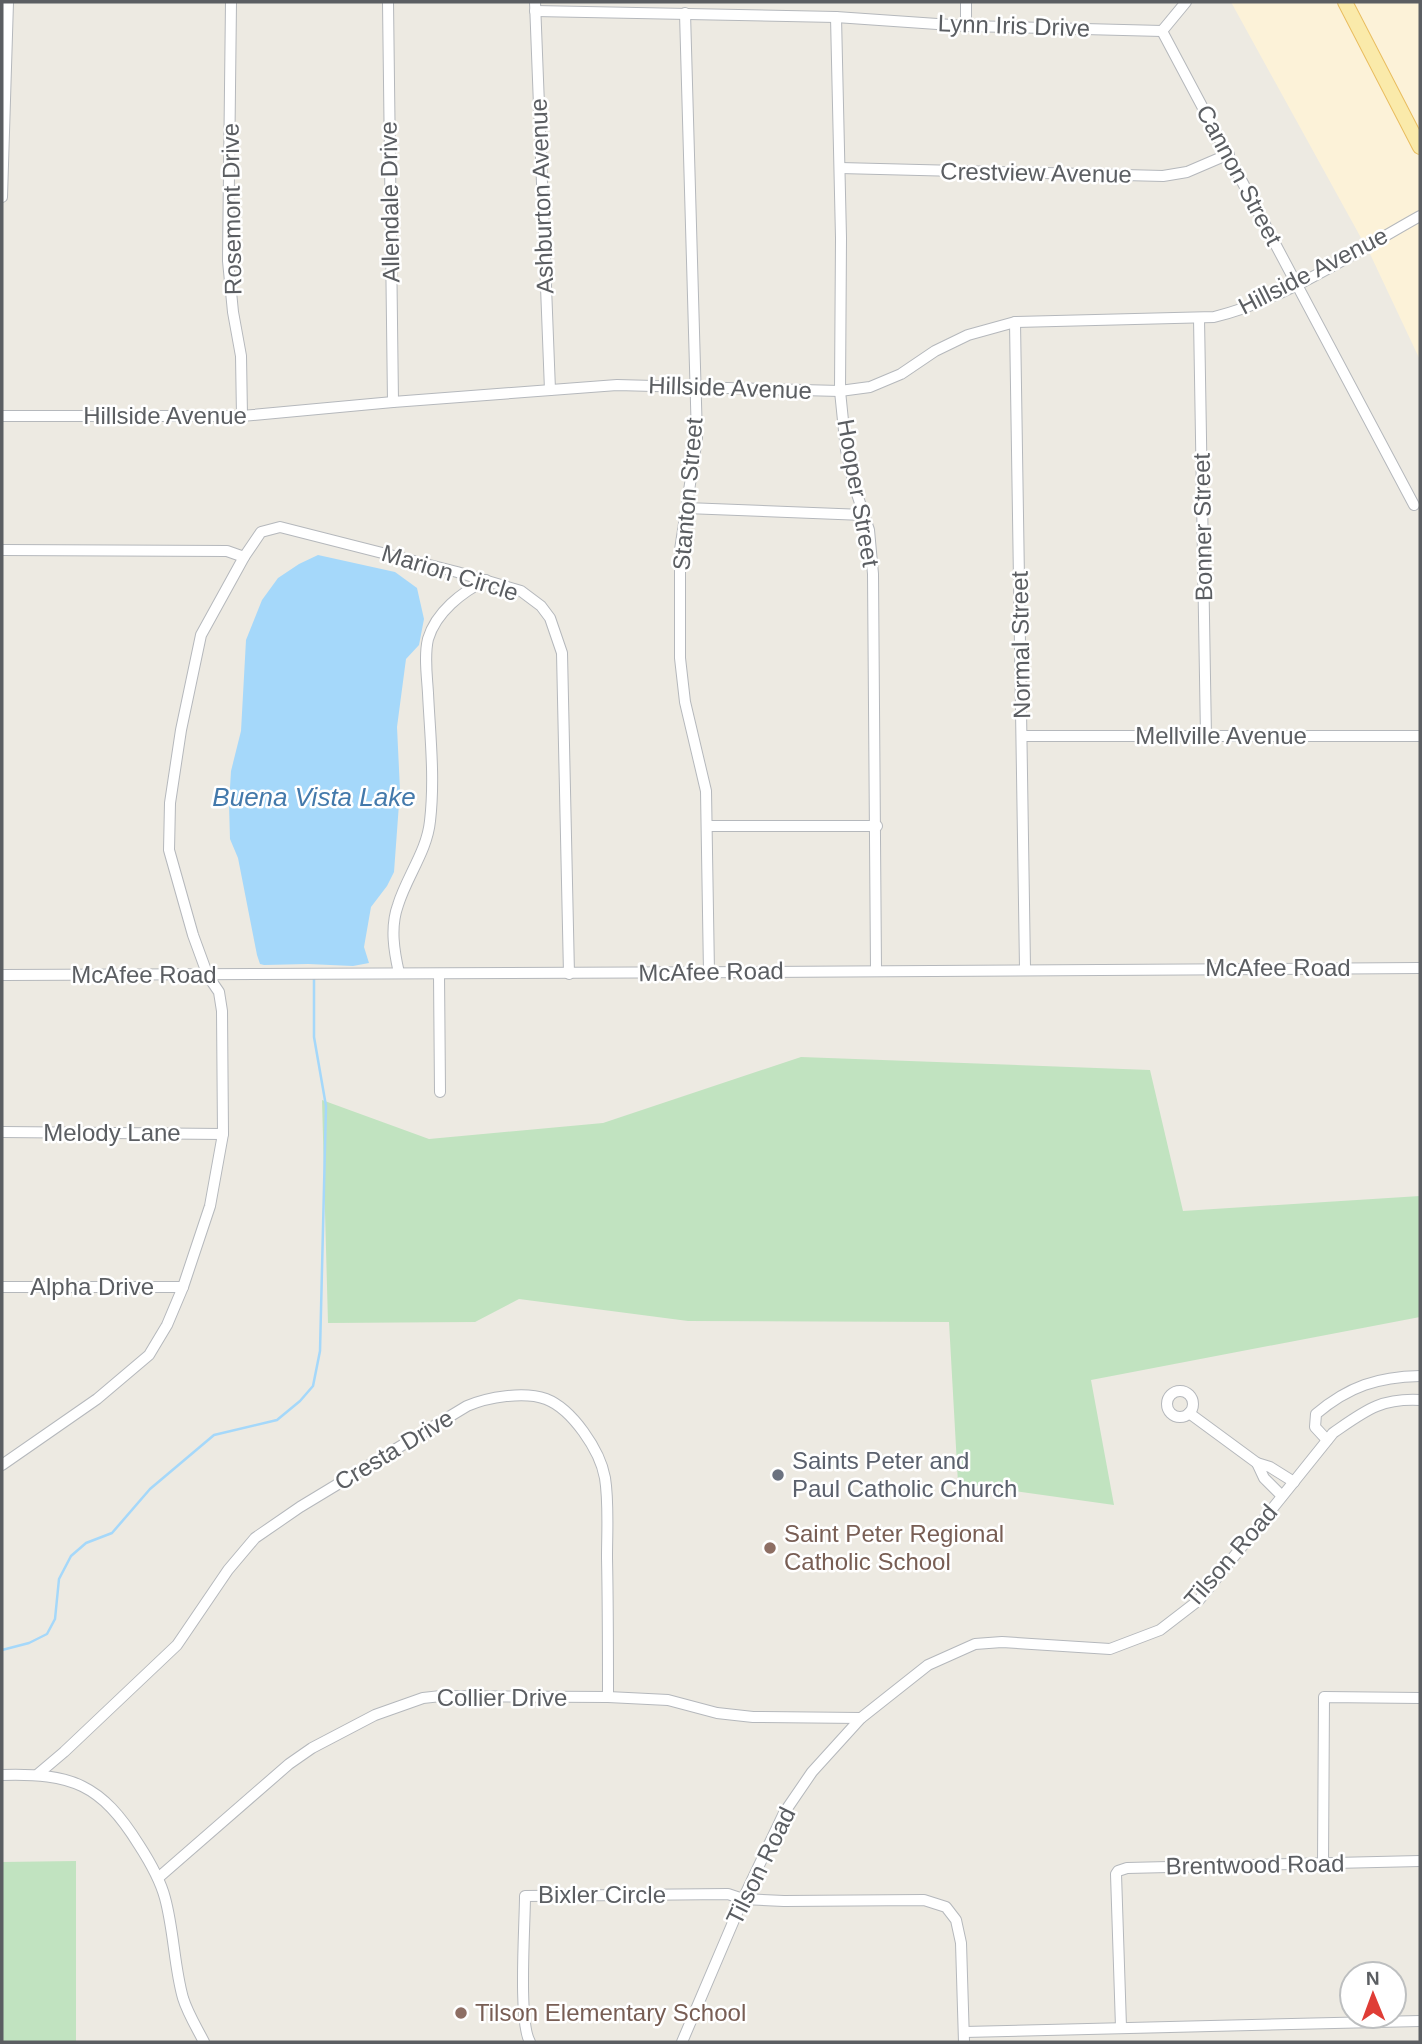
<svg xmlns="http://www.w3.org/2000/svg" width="1422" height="2044" font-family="Helvetica,sans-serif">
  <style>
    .commercial { fill: #fcf2d8 }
    .green { fill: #c1e3c0 }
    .water { fill: #a5d8fa }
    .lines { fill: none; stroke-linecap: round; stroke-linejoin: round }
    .stream { stroke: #a5d8fa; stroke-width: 2.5 }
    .minor-casing { stroke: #b5b8bc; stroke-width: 12 }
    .major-casing { stroke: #e9bd5f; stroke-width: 16 }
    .minor { stroke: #fff; stroke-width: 10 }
    .major { stroke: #faeaaa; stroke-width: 14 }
    .worship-dot { fill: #6b7280; stroke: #fff; stroke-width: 2.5 }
    .education-dot { fill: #8d6e63; stroke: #fff; stroke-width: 2.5 }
    .labels { text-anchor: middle; stroke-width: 5; stroke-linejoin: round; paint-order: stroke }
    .street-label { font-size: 24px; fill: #5b5e62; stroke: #fff }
    .worship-label { font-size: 24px; fill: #5b616d; stroke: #fff; text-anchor: start }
    .education-label { font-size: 24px; fill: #785e54; stroke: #fff; text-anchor: start }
    .water-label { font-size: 26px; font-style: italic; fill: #4379ab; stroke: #fff }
  </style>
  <rect width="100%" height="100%" fill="#edeae2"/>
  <polygon class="commercial" points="1231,2 1420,2 1420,360 1371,256"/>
  <g class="green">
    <polygon points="801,1057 1150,1070 1183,1211 1420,1196 1420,1317 1091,1380 1114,1505 958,1483 949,1322 688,1321 519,1299 475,1322 328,1323 322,1100 429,1139 603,1123"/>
    <polygon points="76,1861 76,2042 2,2042 2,1862"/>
  </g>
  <polygon class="water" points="318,555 395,572 417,588 424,619 419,645 406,659 397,727 400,790 394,872 387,886 371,907 364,947 369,963 353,966 308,964 264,965 260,964 257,955 238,858 230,839 229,804 231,771 241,731 246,640 262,600 278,578 299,564"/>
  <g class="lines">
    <polyline class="stream" points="2,1650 29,1643 47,1634 55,1619 59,1579 71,1556 86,1543 112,1533 150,1489 214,1435 277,1420 300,1401 313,1386 320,1351 326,1106 314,1037 314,978"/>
    <g class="minor-casing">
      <g id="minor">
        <polyline points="231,2 228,261 233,312 241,356 242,416"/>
        <polyline points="388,2 393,402"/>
        <polyline points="535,2 550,390"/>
        <polyline points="966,2 966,26"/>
        <polyline points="535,11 836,17 966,26 1162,31 1186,2"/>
        <polyline points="685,13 697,438 680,550 680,658 685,702 706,791 709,973"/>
        <polyline points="836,17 841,238 840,391 846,450 855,488 869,530 873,574 876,970"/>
        <polyline points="1162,31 1414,505"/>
        <polyline points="840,168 1163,176 1187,172 1229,154"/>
        <polyline points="2,197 8,2"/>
        <polyline points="1199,318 1206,737"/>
        <polyline points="1015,322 1025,968"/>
        <path d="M2,416h240l151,-14 224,-17 223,6 30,-4 31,-13 34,-23 33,-16 47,-13 199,-5c70,-17 143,-66 206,-101"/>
        <polyline points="686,508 864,515"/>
        <polyline points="2,550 227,551 244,557 261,532 280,527 457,572 521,591 541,606 550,618 562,653 569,974"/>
        <polyline points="1023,736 1420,736"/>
        <polyline points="708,826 877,826"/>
        <path d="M399,973c-5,-22 -9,-46 -1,-68 9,-29 29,-54 32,-84 5,-43 0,-86 -2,-128 -1,-17 -4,-37 0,-54 8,-27 34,-47 58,-59"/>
        <polyline points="439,974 440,1092"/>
        <path d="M2,975c473,1 945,-6 1418,-7"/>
        <polyline points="2,1132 223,1134"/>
        <polyline points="2,1287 183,1287"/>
        <circle cx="1180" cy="1404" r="13"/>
        <polyline points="1189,1413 1257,1463 1270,1467 1294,1482"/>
        <path d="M1327,1440l-12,-13 1,-13c33,-28 62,-37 104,-38"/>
        <polyline points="1257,1463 1264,1478 1282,1496"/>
        <polyline points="2,1465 97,1399 149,1355 167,1325 183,1287 210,1206 223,1134 222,1011 219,992 208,976 193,935 169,850 170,803 181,730 201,635 244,557"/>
        <path d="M38,1774l26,-22 113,-107 51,-75 27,-32 45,-31 167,-101c21,-9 57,-15 79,-7 26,10 54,51 59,79 4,25 2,54 2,80 1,46 1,93 1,139"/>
        <path d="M2,1775c70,-2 99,9 137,70 11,17 21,34 26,53 9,33 9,68 18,100 5,16 14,30 21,44"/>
        <polyline points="1323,1864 1324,1697 1420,1698"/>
        <polyline points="158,1878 289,1764 312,1748 375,1715 423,1698 441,1696 608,1697 668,1700 717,1713 753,1717 861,1718"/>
        <polyline points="1121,2027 1116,1874 1118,1871 1127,1868 1420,1861"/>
        <polyline points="964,2032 1420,2021"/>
        <path d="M530,2042c-12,-20 -5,-117 -5,-146l203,-2 15,5 41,2 140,-1 22,7 10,13 5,23 3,99"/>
        <path d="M682,2042l61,-143 41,-86 28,-41 49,-54 67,-53 47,-21 27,-2 108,7 50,-19 39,-30 134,-167c32,-22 47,-35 87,-33"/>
      </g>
    </g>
    <g class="major-casing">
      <polyline id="major" points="1345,2 1420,147"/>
    </g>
    <use href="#minor" class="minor"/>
    <use href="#major" class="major"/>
  </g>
  <circle class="worship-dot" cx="778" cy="1475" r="7"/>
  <g class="education-dot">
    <circle cx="770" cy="1548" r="7"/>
    <circle cx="461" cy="2013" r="7"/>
  </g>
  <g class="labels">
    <g class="street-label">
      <text transform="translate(1014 26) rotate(2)" y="8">Lynn Iris Drive</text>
      <text transform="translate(1036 173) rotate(1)" y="8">Crestview Avenue</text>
      <text transform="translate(1239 175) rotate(62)" y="8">Cannon Street</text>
      <text transform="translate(542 196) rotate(-92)" y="8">Ashburton Avenue</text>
      <text transform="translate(390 202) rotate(-91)" y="8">Allendale Drive</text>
      <text transform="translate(232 209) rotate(-91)" y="8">Rosemont Drive</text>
      <text transform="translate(1313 271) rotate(-27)" y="8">Hillside Avenue</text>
      <text transform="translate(730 388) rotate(2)" y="8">Hillside Avenue</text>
      <text x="165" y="424">Hillside Avenue</text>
      <text transform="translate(858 493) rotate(80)" y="8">Hooper Street</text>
      <text transform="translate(688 494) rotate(-85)" y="8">Stanton Street</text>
      <text transform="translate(1203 527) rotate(-91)" y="8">Bonner Street</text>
      <text transform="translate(450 573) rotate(17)" y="8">Marion Circle</text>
      <text transform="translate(1021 645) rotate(-91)" y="8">Normal Street</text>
      <text x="1221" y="744">Mellville Avenue</text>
      <text x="1278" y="976">McAfee Road</text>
      <text transform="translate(711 972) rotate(-1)" y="8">McAfee Road</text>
      <text x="144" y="983">McAfee Road</text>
      <text x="112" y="1141">Melody Lane</text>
      <text x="92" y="1295">Alpha Drive</text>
      <text transform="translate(394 1450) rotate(-31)" y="8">Cresta Drive</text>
      <text transform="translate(1231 1556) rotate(-49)" y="8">Tilson Road</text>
      <text x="502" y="1706">Collier Drive</text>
      <text transform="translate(1255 1865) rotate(-1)" y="8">Brentwood Road</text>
      <text transform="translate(761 1866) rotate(-64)" y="8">Tilson Road</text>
      <text x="602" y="1903">Bixler Circle</text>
    </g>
    <g class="worship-label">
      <text x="792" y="1469">Saints Peter and<tspan x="792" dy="28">Paul Catholic Church</tspan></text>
    </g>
    <g class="education-label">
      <text x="784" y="1542">Saint Peter Regional<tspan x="784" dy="28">Catholic School</tspan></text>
      <text x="475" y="2021">Tilson Elementary School</text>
    </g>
    <g class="water-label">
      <text x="314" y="806">Buena Vista Lake</text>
    </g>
  </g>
  <rect width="1422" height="2044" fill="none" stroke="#5b5e62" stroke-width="7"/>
  <g transform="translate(1373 1995) rotate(359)"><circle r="33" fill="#ffffff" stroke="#bdbfc0" stroke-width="2"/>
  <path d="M0-5L12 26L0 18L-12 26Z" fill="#df3d36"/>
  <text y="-10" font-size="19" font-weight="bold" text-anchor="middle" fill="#5b5e62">N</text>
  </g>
</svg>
